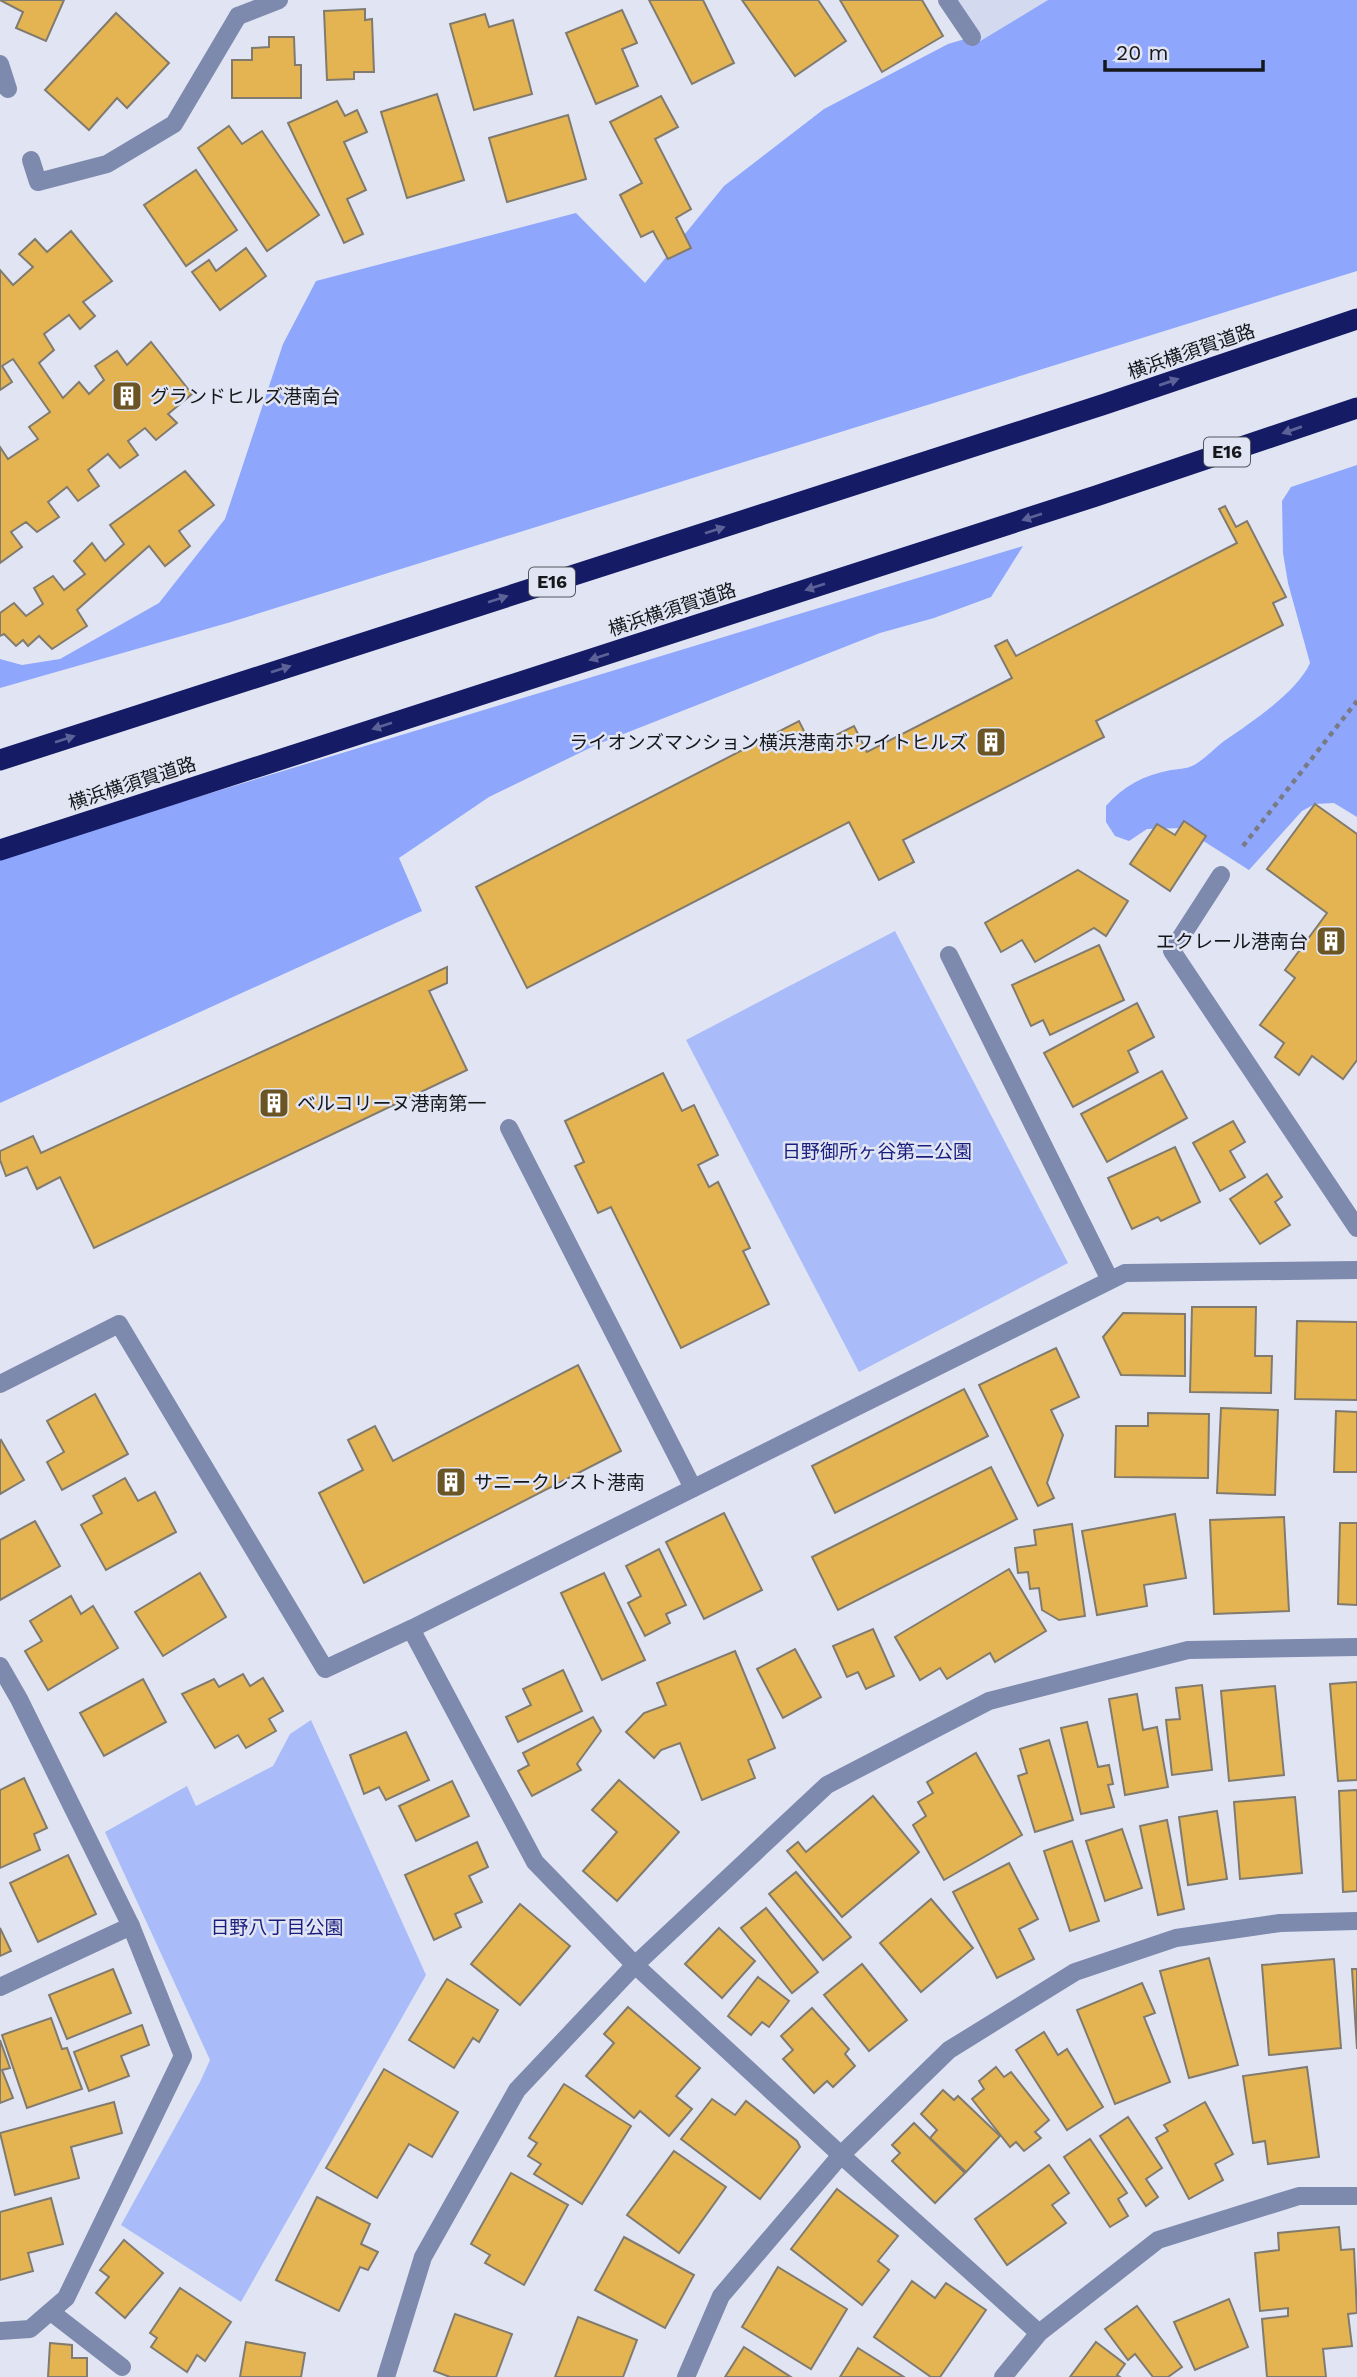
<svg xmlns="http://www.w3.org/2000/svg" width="1357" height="2377" font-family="'Work Sans','Noto Sans JP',sans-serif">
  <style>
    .built { fill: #d3daef }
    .green { fill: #a9bcf9 }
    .forest { fill: #8ea6fc }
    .building { fill: #e4b452; stroke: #817b6f; stroke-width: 2 }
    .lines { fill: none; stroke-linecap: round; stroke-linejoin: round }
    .path { stroke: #787b84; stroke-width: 4.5; stroke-dasharray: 5 5; stroke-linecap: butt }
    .service { stroke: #7d89ad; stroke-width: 18 }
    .minor { stroke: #7d89ad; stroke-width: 18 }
    .motorway { stroke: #151b65; stroke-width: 21 }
    .oneway { fill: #5c6297 }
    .labels { text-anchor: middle; stroke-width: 5; stroke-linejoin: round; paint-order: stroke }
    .shield { fill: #e1e5f3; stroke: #52555c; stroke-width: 2 }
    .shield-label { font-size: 18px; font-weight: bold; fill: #15171b }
    .street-label { font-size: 19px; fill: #15171b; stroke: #e1e5f3 }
    .poi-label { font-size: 19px; fill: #15171b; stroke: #e1e5f3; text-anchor: start }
    .park-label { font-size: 19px; fill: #191d7e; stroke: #e1e5f3 }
  </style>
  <rect width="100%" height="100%" fill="#e1e5f3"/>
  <polygon class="built" points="950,0 1048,0 977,43"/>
  <g class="green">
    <polygon points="895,931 1068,1263 859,1372 686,1040"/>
    <polygon points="311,1720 426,1975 241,2302 121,2225 200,2082 210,2060 105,1832 187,1786 196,1806 273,1766 290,1734"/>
  </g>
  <g class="forest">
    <polygon points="1048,0 1357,0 1357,271 231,622 0,688 0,659 22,665 60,659 159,603 225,519 283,344 316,281 576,213 645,283 724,186 824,109 948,44 972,37 977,43"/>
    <path d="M1357,465v352l-23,-14 -19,1 -13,7 -53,59 -66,-42 -36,1 -18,12 -14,-5 -9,-14v-16c17,-20 38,-31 65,-36 6,-1 15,-1 21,-4 13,-6 23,-19 35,-27 25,-17 71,-48 83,-76l-22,-80 -5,-30 -1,-52 9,-14z"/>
    <polygon points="1023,546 991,597 934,618 880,633 598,744 489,797 399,858 422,911 0,1103 0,857"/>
  </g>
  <g class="building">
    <polygon points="0,0 64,0 46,41 16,28 23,12"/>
    <polygon points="649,0 703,0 734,63 692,84"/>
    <polygon points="742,0 818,0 846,41 795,76"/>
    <polygon points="840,0 922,0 943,36 882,72"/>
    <polygon points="365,9 365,20 372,19 374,72 354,72 354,79 327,80 324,11"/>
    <polygon points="622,10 637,43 622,49 638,86 596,104 566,33"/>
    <polygon points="116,13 169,63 127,108 117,98 89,130 45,90"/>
    <polygon points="485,14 489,27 513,20 532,94 474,110 450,24"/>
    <polygon points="269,37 294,37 295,65 301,65 301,98 232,98 232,60 252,60 252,48 269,47"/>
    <polygon points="437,94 464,180 407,198 381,112"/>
    <polygon points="661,96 678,127 655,139 691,209 676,218 691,248 668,259 653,231 641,237 620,195 642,183 610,122"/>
    <polygon points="337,101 345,116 357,110 367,132 344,142 366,190 347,199 363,234 344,243 288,123"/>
    <polygon points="568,115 586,179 507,202 489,138"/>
    <polygon points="229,126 242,144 262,131 319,215 267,251 198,148"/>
    <polygon points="196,170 237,230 186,266 144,205"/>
    <polygon points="71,231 112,281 83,302 95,316 80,329 69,315 44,334 54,350 39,363 63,398 79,382 89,394 104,380 95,366 117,351 127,365 151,342 192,394 168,414 177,423 156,440 145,428 128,441 138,455 120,468 108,454 88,470 99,486 78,501 67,487 48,502 59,517 37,532 26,522 11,532 22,547 0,563 0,447 8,459 38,439 29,427 50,412 13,359 2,366 12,382 0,390 0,270 13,285 33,267 19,254 35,239 47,252"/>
    <polygon points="246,248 266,276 220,310 192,272 209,260 216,271"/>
    <polygon points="185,471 214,505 179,531 190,546 165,566 149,546 77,610 87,626 52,649 39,636 28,646 23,640 16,646 4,634 0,636 0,613 14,603 26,616 43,604 34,588 53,576 64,590 85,574 74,561 92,543 105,561 124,544 110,525"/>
    <polygon points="1225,506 1236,527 1247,521 1286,597 1273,603 1283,625 1096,721 1104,737 903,840 914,862 879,880 849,822 527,988 476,887 799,721 812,747 854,726 867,752 1012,678 995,646 1007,640 1016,656 1237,543 1219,509"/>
    <polygon points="1315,804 1357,834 1357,1060 1343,1079 1312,1056 1299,1075 1275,1057 1284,1043 1260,1025 1295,978 1285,970 1327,913 1267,869"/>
    <polygon points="1184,821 1206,836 1170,891 1130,864 1157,824 1175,835"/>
    <polygon points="1078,870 1128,901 1106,936 1094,928 1035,962 1022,940 1001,952 985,923"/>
    <polygon points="1099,945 1124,1000 1050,1035 1043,1020 1031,1026 1012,985"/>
    <polygon points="447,967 447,983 429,991 467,1070 94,1248 60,1177 37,1189 27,1167 6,1176 0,1160 0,1151 33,1136 41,1153"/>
    <polygon points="1137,1003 1154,1037 1128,1051 1138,1072 1073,1107 1044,1053"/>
    <polygon points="1162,1071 1187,1118 1107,1162 1081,1114"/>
    <polygon points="663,1073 682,1111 694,1105 718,1155 698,1165 709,1187 718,1182 750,1248 743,1251 769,1304 681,1348 611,1207 598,1213 575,1166 584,1162 565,1121"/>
    <polygon points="1233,1121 1245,1142 1230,1151 1245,1177 1220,1191 1193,1143"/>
    <polygon points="1175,1147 1200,1202 1161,1221 1158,1217 1132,1229 1108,1178"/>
    <polygon points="1267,1174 1282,1197 1275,1202 1290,1225 1260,1244 1230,1199"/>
    <polygon points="1192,1307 1256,1307 1255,1356 1272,1356 1271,1393 1190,1392"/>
    <polygon points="1123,1313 1185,1314 1185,1376 1121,1375 1103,1337"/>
    <polygon points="1297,1321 1357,1322 1357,1400 1295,1399"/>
    <polygon points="1056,1348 1079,1397 1051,1410 1063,1435 1047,1483 1054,1498 1038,1506 979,1385"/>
    <polygon points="578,1365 621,1451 364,1583 319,1493 363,1470 348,1440 375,1426 393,1461"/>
    <polygon points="964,1389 988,1436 835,1513 812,1466"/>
    <polygon points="95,1394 128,1454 62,1490 47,1462 64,1452 47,1421"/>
    <polygon points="1221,1408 1278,1410 1275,1495 1217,1493"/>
    <polygon points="1336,1411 1357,1412 1357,1472 1334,1472"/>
    <polygon points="1148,1413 1209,1414 1208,1478 1115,1477 1116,1426 1148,1426"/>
    <polygon points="1,1440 24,1480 0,1494 0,1441"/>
    <polygon points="991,1467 1017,1519 838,1610 812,1557"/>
    <polygon points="125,1478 138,1501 155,1492 176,1532 106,1570 81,1525 102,1513 93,1496"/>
    <polygon points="724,1513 762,1590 704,1619 666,1542"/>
    <polygon points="1175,1514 1186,1578 1144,1585 1147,1606 1097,1615 1082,1531"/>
    <polygon points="1284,1517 1289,1611 1214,1614 1210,1520"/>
    <polygon points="35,1521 60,1566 0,1600 0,1540"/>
    <polygon points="1340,1523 1357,1523 1357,1605 1338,1604"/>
    <polygon points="1072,1524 1085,1616 1059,1620 1042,1610 1039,1588 1030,1589 1028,1572 1018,1573 1015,1548 1036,1545 1034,1530"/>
    <polygon points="659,1549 686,1605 666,1614 670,1623 645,1636 628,1603 641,1596 626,1566"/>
    <polygon points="1009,1569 1046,1631 995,1662 990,1653 947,1679 940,1668 920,1680 895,1637"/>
    <polygon points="200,1573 226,1617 163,1656 135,1612"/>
    <polygon points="604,1573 645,1660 602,1680 561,1593"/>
    <polygon points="71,1596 81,1614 93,1606 118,1648 48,1690 25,1651 42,1641 30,1621"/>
    <polygon points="873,1629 894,1676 866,1689 858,1672 847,1677 833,1646"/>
    <polygon points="795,1649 821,1697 783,1718 757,1669"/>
    <polygon points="735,1651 775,1748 748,1760 755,1778 702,1800 680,1743 661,1750 654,1758 626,1732 644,1713 666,1705 657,1683"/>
    <polygon points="563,1670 582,1711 518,1742 506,1717 531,1705 523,1689"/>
    <polygon points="243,1674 250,1686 263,1678 283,1711 269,1719 276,1731 246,1748 238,1735 215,1748 182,1694 214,1679 219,1687"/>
    <polygon points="143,1679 166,1722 104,1756 80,1713"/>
    <polygon points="1357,1682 1357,1780 1338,1781 1330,1684"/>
    <polygon points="1202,1685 1212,1770 1172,1775 1166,1720 1180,1719 1176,1688"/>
    <polygon points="1275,1686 1284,1775 1229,1781 1221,1691"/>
    <polygon points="1137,1694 1143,1730 1157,1727 1168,1787 1125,1795 1109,1699"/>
    <polygon points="593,1717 601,1731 577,1764 581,1770 532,1796 518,1771 529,1765 523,1753"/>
    <polygon points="1087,1722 1098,1767 1109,1765 1113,1784 1108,1785 1114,1807 1081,1814 1061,1728"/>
    <polygon points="406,1732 429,1780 386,1800 379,1787 364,1794 350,1755"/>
    <polygon points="1049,1740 1073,1820 1035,1832 1018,1776 1027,1773 1020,1749"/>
    <polygon points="976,1753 1022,1835 944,1880 913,1825 926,1816 918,1802 933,1793 927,1782"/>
    <polygon points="24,1778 47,1828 34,1834 40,1850 0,1868 0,1790"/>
    <polygon points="619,1780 679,1832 617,1901 583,1871 617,1832 592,1810"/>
    <polygon points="452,1781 469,1816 416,1841 399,1806"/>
    <polygon points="1357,1790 1357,1891 1343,1892 1339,1791"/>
    <polygon points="873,1796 919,1852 842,1917 787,1851 798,1842 806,1852"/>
    <polygon points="1295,1797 1302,1873 1240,1879 1234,1802"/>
    <polygon points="1217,1811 1227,1879 1188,1885 1179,1817"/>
    <polygon points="1167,1820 1184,1909 1158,1915 1140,1826"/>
    <polygon points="1122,1829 1142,1888 1105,1901 1086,1841"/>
    <polygon points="1072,1841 1099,1921 1070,1931 1044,1851"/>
    <polygon points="477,1842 488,1867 469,1876 482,1902 455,1914 461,1927 434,1940 405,1875"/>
    <polygon points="68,1855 96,1914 38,1942 10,1883"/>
    <polygon points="1009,1863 1038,1919 1019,1929 1034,1959 997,1978 953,1892"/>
    <polygon points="796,1872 851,1937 823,1960 769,1894"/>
    <polygon points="931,1899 973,1948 921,1992 880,1943"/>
    <polygon points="520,1904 570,1946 520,2005 471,1964"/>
    <polygon points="766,1908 818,1972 792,1993 741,1928"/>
    <polygon points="0,1928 11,1951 0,1956"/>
    <polygon points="719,1928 755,1961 722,1998 685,1964"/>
    <polygon points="1209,1958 1238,2065 1189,2078 1160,1971"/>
    <polygon points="1334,1959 1341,2048 1269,2055 1262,1965"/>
    <polygon points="862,1964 907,2020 869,2051 824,1995"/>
    <polygon points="113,1969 131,2013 67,2039 49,1995"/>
    <polygon points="1352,1969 1357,1969 1357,2049"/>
    <polygon points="758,1977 789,2001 769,2027 762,2022 751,2035 728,2016"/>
    <polygon points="447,1979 498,2010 479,2042 473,2038 454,2068 409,2040"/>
    <polygon points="1142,1983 1155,2013 1144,2017 1170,2082 1115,2104 1077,2010"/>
    <polygon points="628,2007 700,2068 676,2096 692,2109 669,2136 640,2111 634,2118 586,2076 614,2043 604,2034"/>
    <polygon points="812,2008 849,2049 845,2054 855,2066 833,2087 827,2081 814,2093 783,2059 793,2050 781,2036"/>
    <polygon points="51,2018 62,2049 67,2048 82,2089 27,2108 2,2035"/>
    <polygon points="142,2025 149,2045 121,2056 129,2076 89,2091 74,2052"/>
    <polygon points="1044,2032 1058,2055 1067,2049 1103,2107 1067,2130 1016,2050"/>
    <polygon points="0,2040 10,2068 2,2070 13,2098 0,2103"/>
    <polygon points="996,2067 1004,2077 1011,2072 1049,2120 1035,2132 1041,2138 1024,2151 1016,2142 1010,2147 972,2099 984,2089 979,2081"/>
    <polygon points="1307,2067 1319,2157 1268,2164 1265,2141 1253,2143 1243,2076"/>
    <polygon points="384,2069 458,2112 432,2157 409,2144 377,2198 326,2168"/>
    <polygon points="564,2084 631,2126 582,2204 534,2174 541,2164 528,2156 537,2143 529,2138"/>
    <polygon points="943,2090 954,2100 958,2096 1000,2136 966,2172 930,2138 937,2130 921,2114"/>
    <polygon points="712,2099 735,2115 746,2101 797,2141 800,2147 760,2199 681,2139"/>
    <polygon points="114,2102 122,2133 71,2147 79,2178 15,2195 0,2133"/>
    <polygon points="1205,2102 1233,2154 1215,2164 1223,2180 1189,2199 1156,2138 1168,2131 1164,2125"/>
    <polygon points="1128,2117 1162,2168 1146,2179 1158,2197 1146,2206 1100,2136"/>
    <polygon points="914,2123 965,2173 935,2203 892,2161 900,2153 892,2145"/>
    <polygon points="1090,2139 1127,2193 1118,2199 1128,2216 1110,2227 1064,2157"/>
    <polygon points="674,2151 726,2187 679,2253 627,2215"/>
    <polygon points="1049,2165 1069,2193 1052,2205 1066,2223 1007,2265 975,2219"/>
    <polygon points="511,2173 568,2205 524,2285 485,2263 490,2255 471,2244"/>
    <polygon points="837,2189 898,2236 878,2261 889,2270 862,2305 791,2249"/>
    <polygon points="317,2197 370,2224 361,2244 378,2252 368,2270 360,2267 339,2311 276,2280"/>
    <polygon points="51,2198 63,2244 28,2253 33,2271 0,2280 0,2212"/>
    <polygon points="1339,2227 1341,2250 1354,2249 1357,2313 1348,2314 1352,2346 1323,2349 1326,2377 1267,2377 1262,2319 1288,2316 1288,2308 1260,2311 1255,2253 1279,2250 1278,2233"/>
    <polygon points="624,2237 694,2275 665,2328 595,2290"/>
    <polygon points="124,2240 163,2273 125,2318 96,2293 109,2277 100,2270"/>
    <polygon points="778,2267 847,2309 811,2369 742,2327"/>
    <polygon points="912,2281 935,2298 946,2283 986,2310 940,2377 931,2377 874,2337"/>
    <polygon points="180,2288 231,2322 205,2361 197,2355 187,2372 151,2347 157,2338 150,2333"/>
    <polygon points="1229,2299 1248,2347 1195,2370 1174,2322"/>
    <polygon points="1137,2306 1182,2367 1168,2377 1153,2377 1135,2354 1128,2360 1105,2329"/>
    <polygon points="455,2314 512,2334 496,2377 450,2377 434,2371"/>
    <polygon points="578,2317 637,2340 623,2377 555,2377"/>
    <polygon points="246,2342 305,2353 301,2377 240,2377"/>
    <polygon points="1096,2342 1125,2364 1117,2375 1120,2377 1070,2377"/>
    <polygon points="50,2343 72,2345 72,2358 87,2358 87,2377 48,2377"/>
    <polygon points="744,2347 791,2377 725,2377"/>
    <polygon points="858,2348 904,2377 840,2377"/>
  </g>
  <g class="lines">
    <polyline class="path" points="1243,846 1357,701"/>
    <g class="service">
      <polyline points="947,0 972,37"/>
      <polyline points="0,64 8,89"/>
      <polyline points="31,160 38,182 107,164 174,124 238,16"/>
      <polyline points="949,955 1110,1280"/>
      <polyline points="509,1128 693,1488"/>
      <polyline points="51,2312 122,2367"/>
    </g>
    <g class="minor">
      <polyline points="238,16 279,0"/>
      <polyline points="1221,875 1172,951 1357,1228"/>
      <polyline points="0,1384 119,1324 325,1669 411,1629 1125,1273 1357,1270"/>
      <polyline points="411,1629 535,1862 635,1965 841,2155 1039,2333"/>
      <polyline points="0,1666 19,1699 131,1926 183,2056 66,2298 30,2329 0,2331"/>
      <polyline points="0,1987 131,1926"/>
      <polyline points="386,2377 423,2257 517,2090 635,1965 827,1785 989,1701 1188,1650 1357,1647"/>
      <polyline points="686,2377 721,2296 841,2155 949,2050 1075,1972 1176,1938 1280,1923 1357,1921"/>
      <polyline points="1003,2377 1039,2333 1158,2240 1299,2196 1357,2196"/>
    </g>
    <g class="motorway">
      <polyline points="0,760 1105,404 1357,319"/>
      <polyline points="0,850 1096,496 1357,408"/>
    </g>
  </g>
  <defs><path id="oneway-solid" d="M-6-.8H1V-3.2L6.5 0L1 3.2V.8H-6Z" transform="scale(1.75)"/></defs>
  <g class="oneway">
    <use href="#oneway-solid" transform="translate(1169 382) rotate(-19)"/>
    <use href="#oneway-solid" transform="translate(1292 430) rotate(161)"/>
    <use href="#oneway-solid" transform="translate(1032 517) rotate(162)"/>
    <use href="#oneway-solid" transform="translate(715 530) rotate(-18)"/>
    <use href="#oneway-solid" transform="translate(815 587) rotate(162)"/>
    <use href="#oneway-solid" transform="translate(498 599) rotate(-18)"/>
    <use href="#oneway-solid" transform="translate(599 657) rotate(162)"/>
    <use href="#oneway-solid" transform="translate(281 669) rotate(-18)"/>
    <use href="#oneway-solid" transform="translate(382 726) rotate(162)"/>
    <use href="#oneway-solid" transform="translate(65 739) rotate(-18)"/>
  </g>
  <defs>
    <g id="building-square" transform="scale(1.575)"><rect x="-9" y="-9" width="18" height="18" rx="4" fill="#6c5525" stroke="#e1e5f3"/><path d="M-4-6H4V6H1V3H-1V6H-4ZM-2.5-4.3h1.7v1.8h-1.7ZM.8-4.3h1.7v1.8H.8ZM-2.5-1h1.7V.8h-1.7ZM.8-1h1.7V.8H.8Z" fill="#fff"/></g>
  </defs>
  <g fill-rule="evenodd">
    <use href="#building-square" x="127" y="396"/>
    <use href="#building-square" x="991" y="742"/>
    <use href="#building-square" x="1331" y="941"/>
    <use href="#building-square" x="274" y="1103"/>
    <use href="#building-square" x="451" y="1482"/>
  </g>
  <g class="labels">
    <g class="shield">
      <rect x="1204" y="437.5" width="46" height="29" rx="5"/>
      <rect x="529" y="567.5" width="46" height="29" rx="5"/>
    </g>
    <g class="shield-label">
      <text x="1227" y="458">E16</text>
      <text x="552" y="588">E16</text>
    </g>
    <g class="street-label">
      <text transform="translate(1191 351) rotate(-19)" y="7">横浜横須賀道路</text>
      <text transform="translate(672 609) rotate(-18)" y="7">横浜横須賀道路</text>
      <text transform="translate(132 783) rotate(-18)" y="7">横浜横須賀道路</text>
    </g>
    <g class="poi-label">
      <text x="150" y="403">グランドヒルズ港南台</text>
      <text x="968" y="749" text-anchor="end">ライオンズマンション横浜港南ホワイトヒルズ</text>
      <text x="1308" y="948" text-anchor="end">エクレール港南台</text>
      <text x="297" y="1110">ベルコリーヌ港南第一</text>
      <text x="474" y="1489">サニークレスト港南</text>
    </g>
    <g class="park-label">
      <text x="877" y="1158">日野御所ヶ谷第二公園</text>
      <text x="277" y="1934">日野八丁目公園</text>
    </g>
  </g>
  <path d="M1105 60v10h158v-10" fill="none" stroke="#15171b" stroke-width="3.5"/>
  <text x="1116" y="60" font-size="21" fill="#15171b" stroke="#e1e5f3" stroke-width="5" paint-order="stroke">20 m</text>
</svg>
